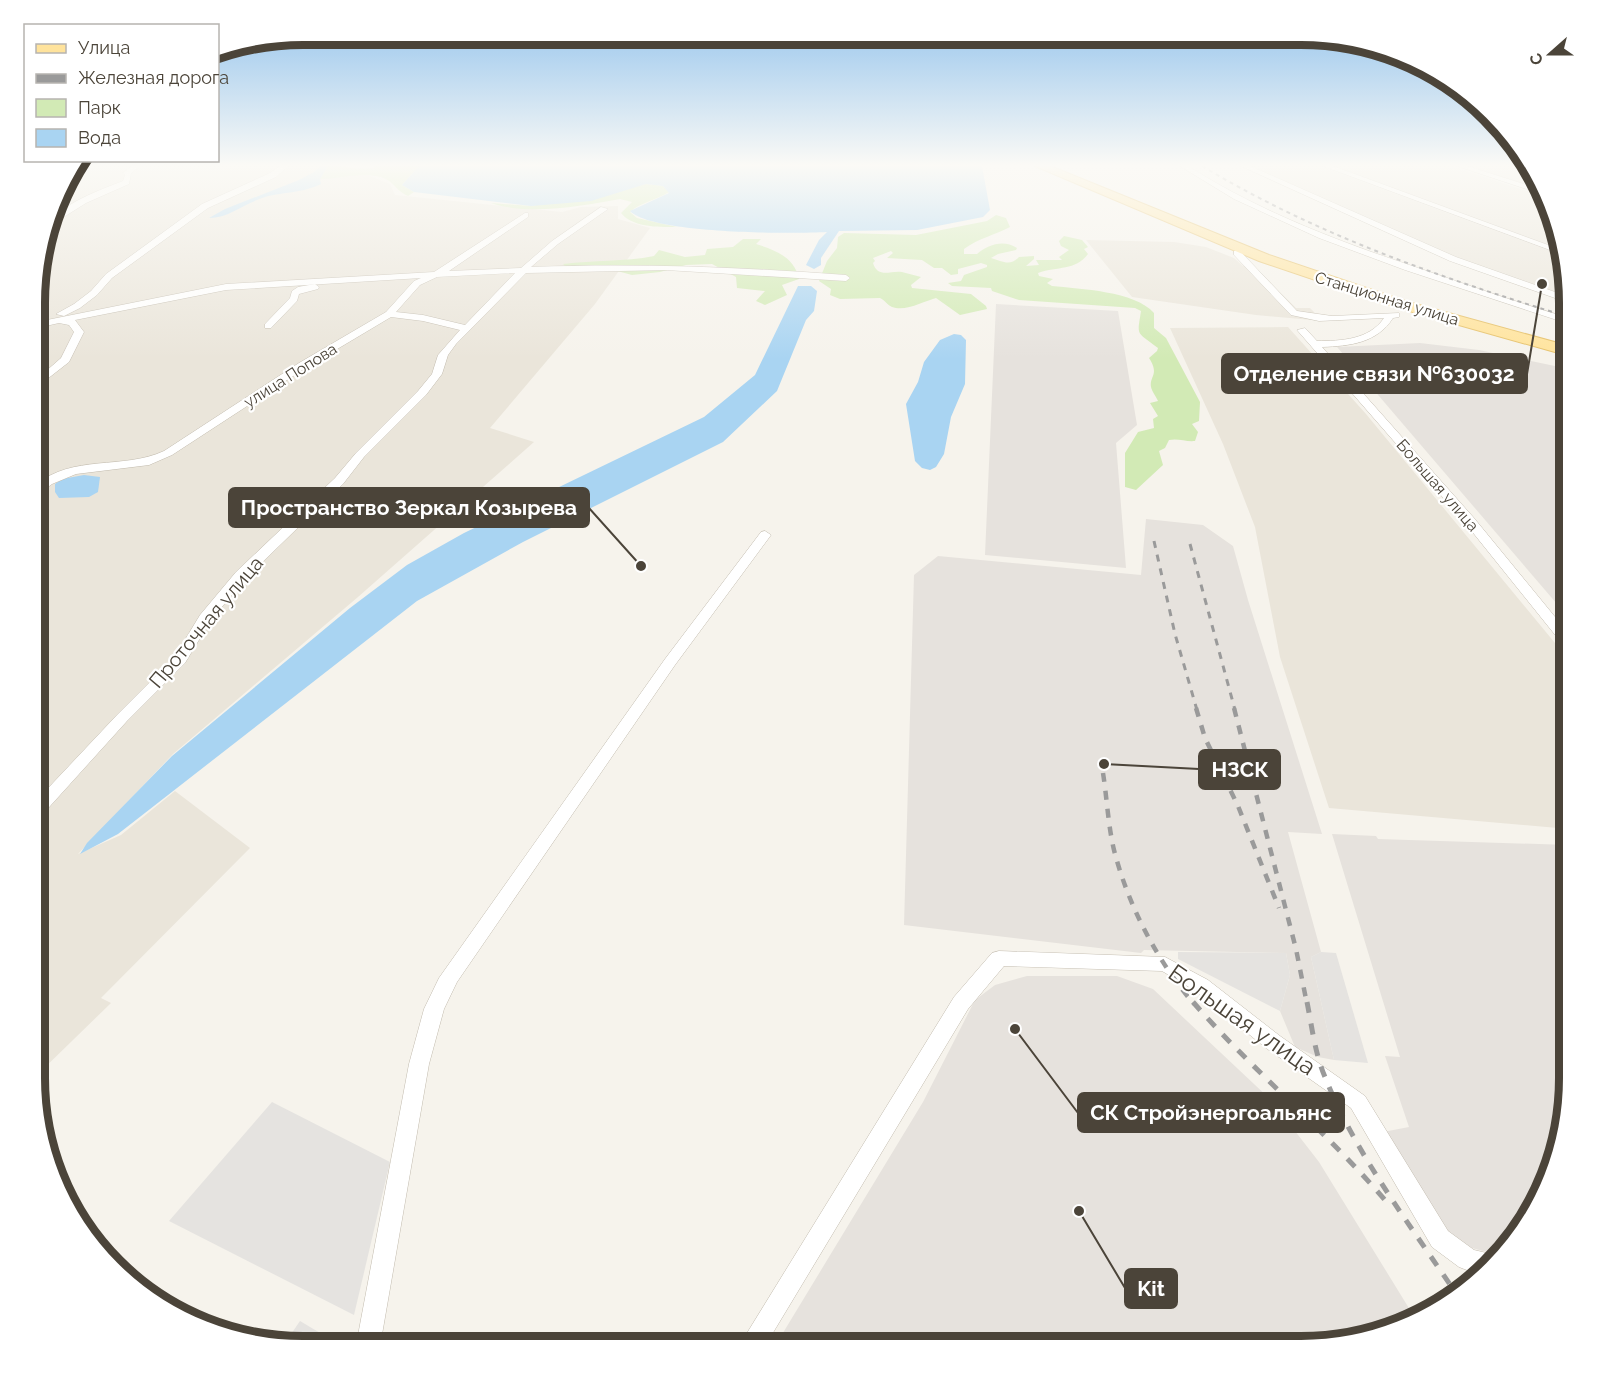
<svg xmlns="http://www.w3.org/2000/svg" width="1604" height="1381" font-family="Raleway,sans-serif">
  <style>
    .residential { fill: #eae5da }
    .industrial { fill: #e6e2dd }
    .green { fill: #d2eab5 }
    .parking { fill: #e5e3e0 }
    .water { fill: #a9d4f2 }
    .lines { fill: none; stroke-linecap: round; stroke-linejoin: round }
    .minor-casing { stroke: #c2bbae; stroke-width: 1 }
    .primary-casing { stroke: #e6c16a; stroke-width: 2 }
    .minor { fill: #fff; fill-rule: evenodd }
    .primary { fill: #ffe39c; fill-rule: evenodd }
    .rail-far3 { stroke: #9a9a9a; stroke-width: 2; stroke-dasharray: 4 4; stroke-linecap: butt }
    .rail-far2 { stroke: #9a9a9a; stroke-width: 3; stroke-dasharray: 7 7; stroke-linecap: butt }
    .rail-far1 { stroke: #9a9a9a; stroke-width: 4.5; stroke-dasharray: 9 9; stroke-linecap: butt }
    .rail { stroke: #9a9a9a; stroke-width: 5; stroke-dasharray: 11 11; stroke-linecap: butt }
    .labels { text-anchor: middle; stroke-width: 4.5; stroke-linejoin: round; paint-order: stroke }
    .far-street-label { font-size: 16px; fill: #4b4439; stroke: #fff }
    .street-label { font-size: 20px; fill: #4b4439; stroke: #fff }
    .near-street-label { font-size: 24px; fill: #4b4439; stroke: #fff }
    .rim { fill: none; stroke: #4b4439; stroke-width: 8 }
    .leader { fill: none; stroke: #4b4439; stroke-width: 2 }
    .callout-dot { fill: #4b4439; stroke: #fff; stroke-width: 2 }
    .callout { fill: #4b4439; stroke: #4b4439; stroke-width: 2 }
    .callout-label { font-size: 21px; text-anchor: middle; font-weight: bold; fill: #fff }
  </style>
  <rect width="100%" height="100%" fill="#f6f3ec"/>
  <g class="residential">
    <polygon points="73,166 344,166 390,184 395,195 562,212 581,207 618,206 618,219 650,228 595,304 490,428 534,442 358,597 173,754 78,854 121,835 175,791 250,848 101,998 111,1003 35,1077 37,268"/>
    <polygon points="1248,166 1320,166 1561,255 1569,285 1569,298 1446,256"/>
    <polygon points="1333,166 1451,166 1545,197 1559,250"/>
    <polygon points="1465,166 1528,166 1542,185 1544,192"/>
    <polygon points="1086,240 1174,242 1206,247 1234,258 1243,266 1254,266 1296,308 1310,308 1323,321 1256,315 1132,297"/>
    <polygon points="1288,327 1366,414 1569,660 1569,829 1329,808 1280,657 1255,527 1223,444 1170,328"/>
  </g>
  <g class="industrial">
    <polygon points="996,304 1118,311 1137,425 1116,443 1126,568 985,555"/>
    <polygon points="1420,343 1479,350 1569,369 1569,618 1337,347"/>
    <polygon points="1146,519 1203,525 1233,546 1248,600 1322,834 1288,832 1321,952 1311,957 1334,1060 1318,1057 1295,1047 1280,1011 1290,975 1286,953 1144,950 1141,953 904,925 914,575 938,556 1141,575"/>
    <polygon points="1332,834 1376,836 1378,839 1569,845 1569,1078 1549,1181 1505,1246 1494,1254 1472,1248 1455,1238 1440,1223 1383,1132 1409,1127 1385,1056 1400,1057"/>
    <polygon points="1027,976 1117,976 1153,989 1271,1100 1319,1162 1415,1318 1404,1326 1319,1346 775,1346 923,1102 975,1000 995,985"/>
  </g>
  <g class="green">
    <path d="M328,166c17,0 30,4 46,2v-2h45l-17,19 12,7 -6,4c-10,-4 -13,-12 -22,-17 -20,-9 -44,0 -66,0z"/>
    <path d="M646,184l17,2 6,6c-12,8 -28,10 -39,20l7,6 40,9c-17,0 -44,1 -56,-14l11,-11 -12,-3c-39,7 -90,17 -129,4l40,3z"/>
    <path d="M996,215l10,3 4,9c-15,8 -31,11 -46,22v5h13c11,-9 26,-15 40,-6l-1,2 -18,4 -7,4c11,3 19,9 28,-1l15,-1v3l-8,7 13,-1 -3,-5h26l-3,-3 10,-7 -8,-4 -2,-5 5,-5 18,4 6,7 -4,2 4,5c-13,17 -30,12 -50,19l1,3 14,3 -6,4 5,3c28,3 83,5 102,27v15l12,10 34,64 -1,19 -7,3 6,8 -3,9c-9,1 -17,-3 -26,-1l-4,8 -6,3 4,14 -27,25 -11,-3v-34l13,-21 16,-4 -1,-9 5,-3 -8,-13 8,-2c-2,-5 -6,-9 -7,-14 -2,-11 9,-12 -2,-29l8,-7 1,-3c-22,-17 -21,-11 -17,-37l-6,-3 -116,-8 -27,-9 -1,-3 -39,-2 -4,-3 13,-2 3,-6 23,-8v-2l-6,-2 -23,6v5l-7,1 -9,-7h-8l-12,-8 -35,-2 6,-5 -2,-2 -18,7 2,3 -2,2c5,16 18,7 29,9 6,2 13,3 19,5l-10,8 1,3 59,6 15,12 1,3 -27,6 -24,-17c-12,3 -30,14 -44,9 -5,-2 -7,-7 -12,-9l-40,1 -10,-4 1,-6 -12,-8 8,-20 10,-13 1,-11 6,-4 72,2 71,-14z"/>
    <path d="M743,239h18l-5,5c20,6 39,14 43,35l-17,6 5,10 -22,10 -9,-4 9,-10 -28,-3 -1,-11 -24,-13 -26,1 -26,7 -28,3 -37,-10 -29,2 -3,-3c31,-4 61,-2 91,-8l5,-6 26,7 20,-2 2,-6 26,-2z"/>
  </g>
  <g class="parking">
    <polygon points="1178,952 1286,953 1290,975 1280,1011 1178,959"/>
    <polygon points="1321,952 1336,953 1368,1063 1334,1060 1311,957"/>
    <polygon points="272,1102 390,1162 354,1315 169,1221"/>
    <polygon points="300,1321 342,1346 303,1346 285,1343"/>
  </g>
  <g class="water">
    <path d="M320,166h8l-8,13 1,5c-23,11 -44,7 -64,16 -16,6 -30,18 -48,18l16,-9 74,-29 15,-8z"/>
    <path d="M419,166h563l8,44 -7,7 -66,13 -78,1 -18,27v7l-7,4 -8,-4 13,-25 8,-8c-37,2 -174,2 -197,-21l39,-18 -6,-7 -17,-2 -55,17 -60,5 -117,-14 -12,-7z"/>
    <polygon points="798,286 811,286 817,291 814,311 806,320 777,391 723,442 523,542 417,601 118,834 80,854 87,843 172,756 350,608 407,565 464,533 704,417 755,375"/>
    <polygon points="954,334 961,335 966,340 965,384 951,417 944,454 936,467 930,470 922,468 915,461 906,404 918,382 924,362 940,340"/>
    <polygon points="84,475 100,477 98,492 89,497 59,498 55,492 55,484 62,479"/>
  </g>
  <g class="lines">
    <g class="minor-casing">
      <g id="minor">
        <path d="M132,166h8l-9,7 -2,11 -43,19 -35,22c7,-21 52,-36 72,-44l2,-6 -2,-2z"/>
        <polygon points="280,166 288,166 276,177 208,208 112,278 97,295 80,308 64,316 56,314 74,304 91,291 106,274 202,204 270,173"/>
        <path d="M1180,166h8c75,48 158,78 242,106 46,16 92,32 139,46v6l-164,-54 -86,-32 -85,-39z"/>
        <polygon points="1241,166 1250,166 1456,257 1569,297 1569,303 1450,261"/>
        <polygon points="1323,166 1333,166 1559,249 1561,254"/>
        <polygon points="1457,166 1467,166 1543,190 1545,195"/>
        <path d="M601,207l7,2 -50,35 -27,23c106,-4 210,0 315,8l4,3 -4,3 -180,-11 -140,3 -70,71 -8,11 -6,19 -16,21 -62,62 -21,27 -97,94 -35,42 -26,43 -58,58 -85,94 -6,2v-16l81,-86 57,-57 26,-43 36,-43 99,-94 21,-25 62,-62 14,-17 6,-19 22,-25 -37,-9 -32,-4 -84,50 -135,88 -23,10 -73,9 -24,10 -16,12v-11c36,-31 87,-15 128,-34l135,-88 87,-51 28,-31 7,-3 -195,12 -151,30 9,12 -15,30 -32,25v-8l24,-21 13,-26 -5,-7 -10,-2 -22,5v-6l189,-38 208,-12 91,-59h3v4l-79,54 72,-3 31,-27zM515,273l-50,52 -42,-10 -27,-3 24,-27 17,-8z"/>
        <path d="M1234,251h6l57,60 35,5 67,-3v4l-6,1c-16,25 -43,28 -71,29l152,171 95,116v13l-5,-1 -98,-122 -169,-194 8,-2 12,13c24,0 52,-1 67,-23l-65,3 -28,-6 -57,-60z"/>
        <polygon points="315,284 319,287 318,289 299,294 297,301 271,328 265,328 265,324 290,298 292,291 298,287"/>
        <polygon points="765,531 771,535 675,665 457,982 444,1009 429,1064 380,1346 356,1346 409,1064 424,1009 439,978 665,659 761,532"/>
        <polygon points="999,951 1165,957 1208,980 1280,1036 1365,1096 1448,1231 1474,1250 1499,1256 1491,1268 1480,1275 1459,1267 1432,1247 1351,1108 1266,1048 1194,990 1162,971 1004,966 968,1009 765,1346 739,1346 954,997 992,953"/>
      </g>
    </g>
    <g class="primary-casing">
      <polygon id="primary" points="1035,166 1050,166 1269,255 1405,301 1569,346 1569,356 1395,307 1259,261"/>
    </g>
    <use href="#minor" class="minor"/>
    <use href="#primary" class="primary"/>
    <path class="rail-far3" d="M1202,166c115,69 239,112 367,151"/>
    <g class="rail-far2">
      <polyline points="1154,541 1175,634 1197,710"/>
      <polyline points="1190,544 1235,710"/>
    </g>
    <g class="rail-far1">
      <polyline points="1196,708 1205,738 1238,806 1279,908"/>
      <polyline points="1234,708 1296,949 1307,1004"/>
      <path d="M1103,773c4,25 5,52 11,77 14,55 43,111 80,154"/>
    </g>
    <g class="rail">
      <path d="M1193,1002c60,69 132,128 192,198"/>
      <path d="M1307,1002c5,25 8,52 18,75 31,78 84,146 130,215"/>
    </g>
  </g>
  <linearGradient id="sky" x2="0" y2="1"><stop stop-color="#8fc1ec"/><stop offset="0.46" stop-color="#fbfaf6"/><stop offset="1" stop-color="#fbfaf6" stop-opacity="0"/></linearGradient>
  <rect width="1604" height="359" fill="url(#sky)"/>
  <g class="labels">
    <g class="far-street-label">
      <text transform="translate(1387 298) rotate(17)" y="6">Станционная улица</text>
      <text transform="translate(290 375) rotate(-32)" y="6">улица Попова</text>
      <text transform="translate(1438 485) rotate(49)" y="6">Большая улица</text>
    </g>
    <g class="street-label">
      <text transform="translate(206 622) rotate(-50)" y="7">Проточная улица</text>
    </g>
    <g class="near-street-label">
      <text transform="translate(1242 1020) rotate(35)" y="8">Большая улица</text>
    </g>
  </g>
  <path d="M0 0H1604V1381H0ZM303 45H1301A258 258 0 0 1 1559 303V1078A258 258 0 0 1 1301 1336H303A258 258 0 0 1 45 1078V303A258 258 0 0 1 303 45Z" fill="#fff" fill-rule="evenodd"/>
  <path class="rim" d="M303 45H1301A258 258 0 0 1 1559 303V1078A258 258 0 0 1 1301 1336H303A258 258 0 0 1 45 1078V303A258 258 0 0 1 303 45Z"/>
  <path class="leader" d="M1542 284L1527 374M641 566L589 508M1104 764L1199 769M1015 1029L1078 1113M1079 1211L1125 1288"/>
  <g class="callout-dot">
    <circle cx="1542" cy="284" r="6"/>
    <circle cx="641" cy="566" r="6"/>
    <circle cx="1104" cy="764" r="6"/>
    <circle cx="1015" cy="1029" r="6"/>
    <circle cx="1079" cy="1211" r="6"/>
  </g>
  <g class="callout">
    <rect x="1222" y="354" width="305" height="39" rx="6"/>
    <rect x="229" y="488" width="360" height="39" rx="6"/>
    <rect x="1199" y="750" width="81" height="39" rx="6"/>
    <rect x="1078" y="1093" width="266" height="39" rx="6"/>
    <rect x="1125" y="1269" width="52" height="39" rx="6"/>
  </g>
  <g class="callout-label">
    <text x="1374" y="381">Отделение связи №630032</text>
    <text x="409" y="515">Пространство Зеркал Козырева</text>
    <text x="1240" y="777">НЗСК</text>
    <text x="1211" y="1120">СК Стройэнергоальянс</text>
    <text x="1151" y="1296">Kit</text>
  </g>
  <rect x="24" y="24" width="195" height="138" fill="#ffffff" stroke="#b7b4b0" stroke-width="1.5"/>
  <rect x="36" y="44" width="30" height="9" fill="#ffe39c" stroke="#b7b4b0" stroke-width="1.5"/>
  <text x="78" y="54" font-size="18" fill="#4b4439">Улица</text>
  <rect x="36" y="74" width="30" height="9" fill="#9a9a9a" stroke="#b7b4b0" stroke-width="1.5"/>
  <text x="78" y="84" font-size="18" fill="#4b4439">Железная дорога</text>
  <rect x="36" y="99" width="30" height="18" fill="#d2eab5" stroke="#b7b4b0" stroke-width="1.5"/>
  <text x="78" y="114" font-size="18" fill="#4b4439">Парк</text>
  <rect x="36" y="129" width="30" height="18" fill="#a9d4f2" stroke="#b7b4b0" stroke-width="1.5"/>
  <text x="78" y="144" font-size="18" fill="#4b4439">Вода</text>
  <g transform="translate(1550 54) rotate(249)" stroke="#ffffff" stroke-width="4.5" paint-order="stroke">
  <path d="M0-4.5L10 22L0 15L-10 22Z" fill="#4b4439"/>
  <text y="-9" font-size="16" font-weight="bold" text-anchor="middle" fill="#4b4439">С</text>
  </g>
</svg>
